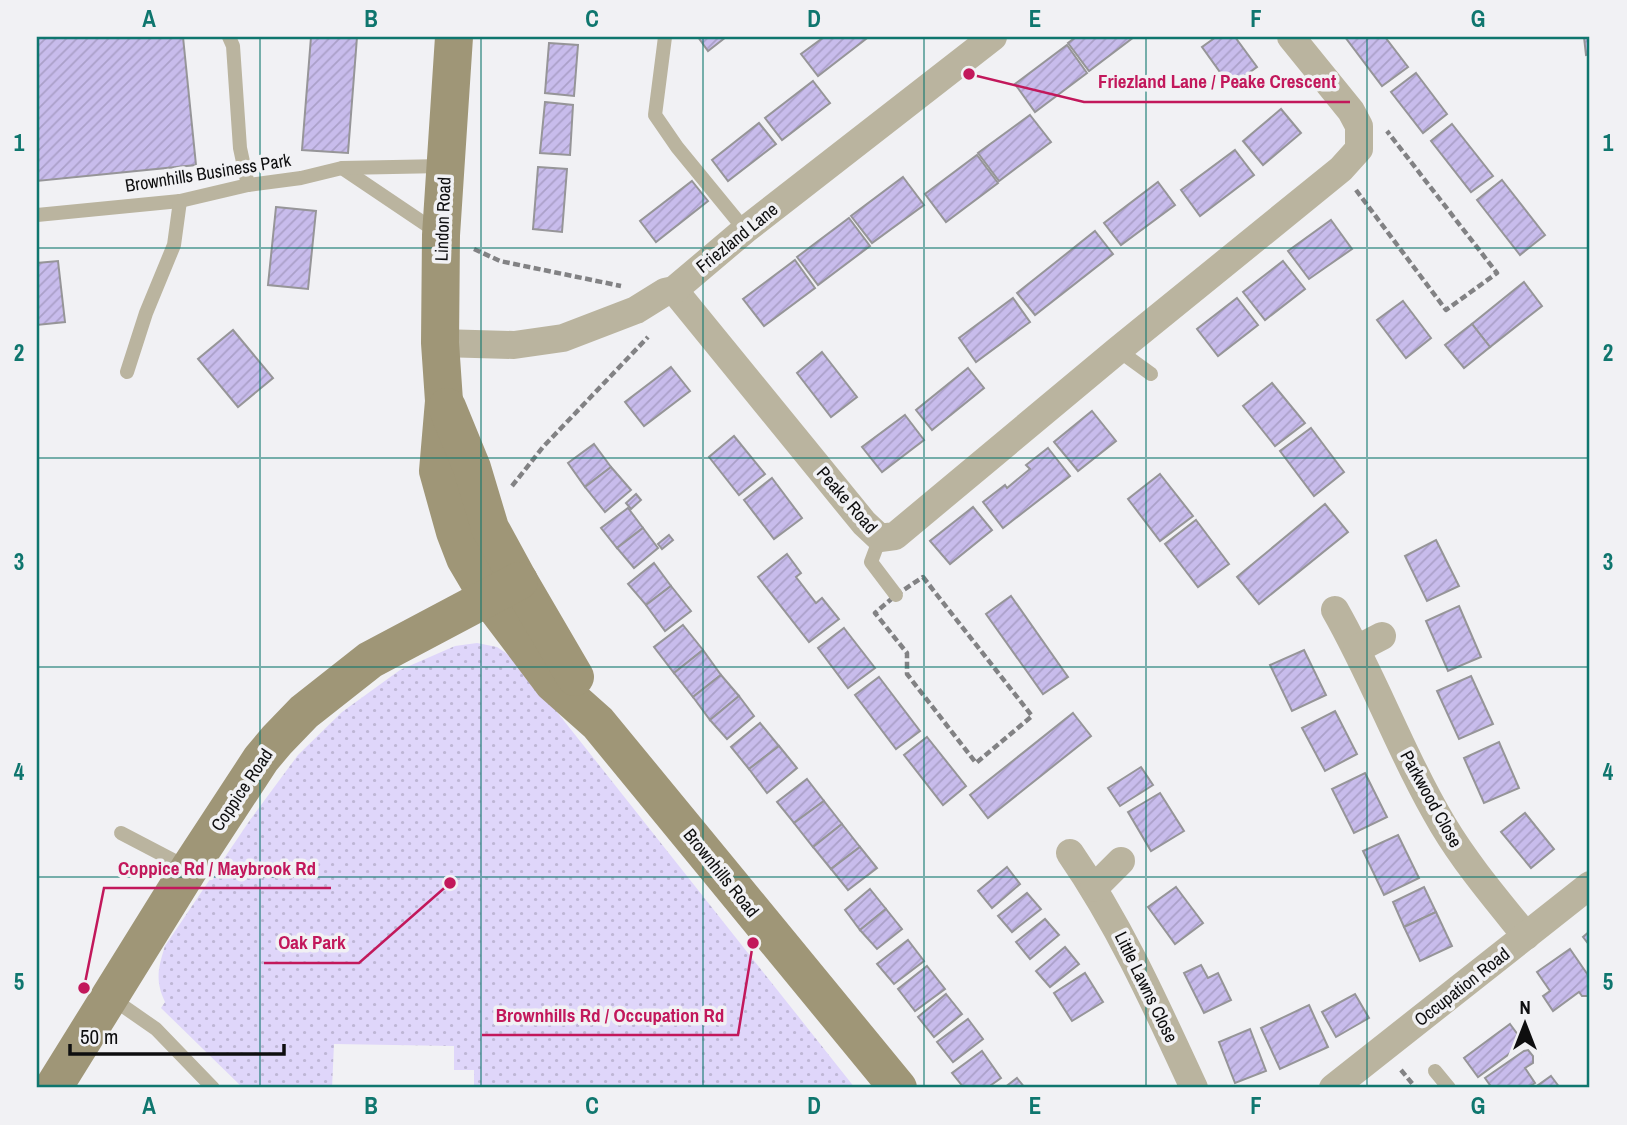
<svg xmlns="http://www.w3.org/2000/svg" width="1627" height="1125" font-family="'Archivo Narrow',sans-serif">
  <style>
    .green { fill: url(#green-dots) }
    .building { fill: url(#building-hatch); stroke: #969598; stroke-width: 2 }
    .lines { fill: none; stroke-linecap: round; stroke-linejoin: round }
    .path { stroke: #828284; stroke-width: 4.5; stroke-dasharray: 7 3.5; stroke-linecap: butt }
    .lane { stroke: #bab49f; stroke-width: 14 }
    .street { stroke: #bab49f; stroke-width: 28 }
    .secondary { stroke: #9f9677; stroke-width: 38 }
    .grid { fill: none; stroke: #0f766e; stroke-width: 2; stroke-opacity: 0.55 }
    .labels { text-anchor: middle; stroke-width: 7; stroke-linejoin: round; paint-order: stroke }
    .street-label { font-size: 18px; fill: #0e0e0f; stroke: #f1f1f4 }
    .leader { fill: none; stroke: #c2185b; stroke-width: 2.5 }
    .callout-dot { fill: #c2185b; stroke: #f1f1f4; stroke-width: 2.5 }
    .callout-label { font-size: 19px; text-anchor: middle; font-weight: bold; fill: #c2185b; stroke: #f1f1f4; stroke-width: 7; stroke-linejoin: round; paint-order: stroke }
    .neatline { fill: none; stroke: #0f766e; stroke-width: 2.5 }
    .grid-label { font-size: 23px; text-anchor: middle; font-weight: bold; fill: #0f766e }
  </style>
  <defs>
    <pattern id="green-dots" width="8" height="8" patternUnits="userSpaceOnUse" patternTransform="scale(1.75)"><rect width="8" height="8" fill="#dfd6fa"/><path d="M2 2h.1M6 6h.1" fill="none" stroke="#beb6d5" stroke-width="1.8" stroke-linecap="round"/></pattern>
    <pattern id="building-hatch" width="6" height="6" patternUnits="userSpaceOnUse" patternTransform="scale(1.75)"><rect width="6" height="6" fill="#c8bcec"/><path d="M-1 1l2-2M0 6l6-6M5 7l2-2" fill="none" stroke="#aba0c9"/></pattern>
  </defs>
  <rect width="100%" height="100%" fill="#f1f1f4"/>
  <path class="green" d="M477,643l20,4 18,12 340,429h-381v-18h-20v-24l-120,-2 -2,44h-89l-82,-80 4,-6c-10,-21 -7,-34 0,-56l85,-126 48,-65 44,-43 58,-42 55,-24z"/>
  <g class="building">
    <polygon points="37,37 183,37 196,165 37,181"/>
    <polygon points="311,37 357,37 348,153 302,150"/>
    <polygon points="698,37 726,37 708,51"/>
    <polygon points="824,37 864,37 866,39 818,76 801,54"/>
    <polygon points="1076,37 1134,37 1089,71 1068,43"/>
    <polygon points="1216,37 1235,37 1257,67 1230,86 1202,47"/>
    <polygon points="1345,37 1385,37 1408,67 1382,86"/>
    <polygon points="1584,37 1590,37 1590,54 1586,55"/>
    <polygon points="549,43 578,45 574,96 545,93"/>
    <polygon points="1067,45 1087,73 1035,112 1015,84"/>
    <polygon points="1416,73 1447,114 1423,133 1391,92"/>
    <polygon points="813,81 830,103 782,140 765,118"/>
    <polygon points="545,102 573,105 570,155 540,153"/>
    <polygon points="1281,109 1301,133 1263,165 1243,141"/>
    <polygon points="1030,115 1051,142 999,181 978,153"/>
    <polygon points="759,123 776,144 728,181 712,160"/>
    <polygon points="1452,124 1493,176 1471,192 1431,141"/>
    <polygon points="1235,150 1254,175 1200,216 1181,190"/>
    <polygon points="977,155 998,183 946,222 925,194"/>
    <polygon points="538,167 567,169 562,232 533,229"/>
    <polygon points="903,177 924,205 872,243 851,216"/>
    <polygon points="1502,180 1545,235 1520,255 1477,200"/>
    <polygon points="692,181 708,201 656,242 640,221"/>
    <polygon points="1158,182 1175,205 1121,245 1104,223"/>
    <polygon points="276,207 316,211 308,289 268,285"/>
    <polygon points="849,218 870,246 818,285 797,257"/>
    <polygon points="1331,220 1352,249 1309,279 1288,251"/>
    <polygon points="1095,231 1113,254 1035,315 1017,293"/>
    <polygon points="795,260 815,288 764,326 743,299"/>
    <polygon points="58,261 65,322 37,325 37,263"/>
    <polygon points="1283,261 1305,289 1265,320 1243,292"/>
    <polygon points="1524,282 1542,306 1490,347 1472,324"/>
    <polygon points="1013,298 1030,322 976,362 959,338"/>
    <polygon points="1237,298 1258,325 1218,356 1197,329"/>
    <polygon points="1403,301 1431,338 1406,358 1377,320"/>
    <polygon points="1472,324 1490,347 1464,368 1445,345"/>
    <polygon points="233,330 273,378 238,407 198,359"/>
    <polygon points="822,352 857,397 831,417 797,373"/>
    <polygon points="671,367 690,391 644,426 625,402"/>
    <polygon points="968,368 984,388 932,430 916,410"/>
    <polygon points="1272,383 1305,423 1275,446 1243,406"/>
    <polygon points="1092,411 1116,441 1078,471 1054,442"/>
    <polygon points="905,415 924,440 882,472 862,447"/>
    <polygon points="1311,428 1344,472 1314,496 1280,451"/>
    <polygon points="734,436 765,474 739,495 709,457"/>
    <polygon points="594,444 611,467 585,487 568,463"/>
    <polygon points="1048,448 1070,476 1003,528 983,502 1005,485 1007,488 1030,469 1026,465"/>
    <polygon points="611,467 631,490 605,512 585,487"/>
    <polygon points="1160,474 1193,516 1160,541 1128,499"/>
    <polygon points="772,478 802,518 774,539 744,500"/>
    <polygon points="636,494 641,500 631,509 626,503"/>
    <polygon points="1325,504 1348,532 1259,604 1237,577"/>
    <polygon points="973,507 992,530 950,564 930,541"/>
    <polygon points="628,508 643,528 617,548 601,528"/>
    <polygon points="1196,520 1229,564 1198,587 1165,544"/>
    <polygon points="643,528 658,548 634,568 617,548"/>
    <polygon points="669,535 673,540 662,549 658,544"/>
    <polygon points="1436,540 1459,586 1427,601 1405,556"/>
    <polygon points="787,554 801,573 796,577 816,603 822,598 839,619 809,642 758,577"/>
    <polygon points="654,563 671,586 646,605 628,584"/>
    <polygon points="671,586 691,611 665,631 646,605"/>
    <polygon points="1011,596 1068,677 1043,694 986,614"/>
    <polygon points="1459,606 1481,657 1448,671 1426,621"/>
    <polygon points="683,625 703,650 674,673 654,647"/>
    <polygon points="844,628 875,668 848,688 818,648"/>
    <polygon points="703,650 721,675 693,697 674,673"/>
    <polygon points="1304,650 1326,695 1292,711 1270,665"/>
    <polygon points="721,675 739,696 710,720 693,697"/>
    <polygon points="1471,676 1493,724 1459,739 1437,691"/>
    <polygon points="879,677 920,731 896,749 855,695"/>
    <polygon points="739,696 754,716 727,739 710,720"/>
    <polygon points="1335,711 1357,754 1325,771 1302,728"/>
    <polygon points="1073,713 1091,736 988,818 970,795"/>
    <polygon points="760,723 779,746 749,769 731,747"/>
    <polygon points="927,737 966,786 943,805 904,755"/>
    <polygon points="1499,742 1519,788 1484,803 1464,758"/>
    <polygon points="779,746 797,768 767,793 749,769"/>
    <polygon points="1141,767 1153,785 1120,806 1108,788"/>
    <polygon points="1365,773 1387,817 1354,833 1332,789"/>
    <polygon points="807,779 824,801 794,823 777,802"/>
    <polygon points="1160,793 1184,831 1151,851 1128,812"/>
    <polygon points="824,801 842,824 813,847 794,823"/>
    <polygon points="1525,813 1554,849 1531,868 1501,832"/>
    <polygon points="842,824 860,847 831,869 813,847"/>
    <polygon points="1398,835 1419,878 1384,895 1363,851"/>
    <polygon points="860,847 877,868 848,890 831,869"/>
    <polygon points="1007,867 1020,884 992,908 978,891"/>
    <polygon points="1176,887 1203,923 1175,944 1148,907"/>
    <polygon points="1424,887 1436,912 1404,927 1393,902"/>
    <polygon points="870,889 886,909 860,930 845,910"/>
    <polygon points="1027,893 1041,909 1012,932 998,916"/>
    <polygon points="886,909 902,929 877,949 860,930"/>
    <polygon points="1436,912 1452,946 1420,961 1404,927"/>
    <polygon points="1045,919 1059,935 1030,959 1016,942"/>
    <polygon points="1590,931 1590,946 1583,937"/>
    <polygon points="908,940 924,961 894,984 877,964"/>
    <polygon points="1065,947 1079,964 1050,987 1036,971"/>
    <polygon points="1570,949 1590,978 1590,996 1582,996 1579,992 1553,1011 1543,996 1550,991 1537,972"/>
    <polygon points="1201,965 1208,978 1218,973 1231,1000 1204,1013 1184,973"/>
    <polygon points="927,966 945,989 915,1011 898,989"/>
    <polygon points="1085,973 1103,1002 1072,1021 1054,993"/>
    <polygon points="946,994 962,1014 934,1037 918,1017"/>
    <polygon points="1355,994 1369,1018 1336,1037 1322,1012"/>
    <polygon points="1309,1005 1328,1047 1280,1069 1261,1028"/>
    <polygon points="968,1019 983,1039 953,1062 937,1042"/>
    <polygon points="1510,1024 1524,1043 1478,1077 1464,1058"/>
    <polygon points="1250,1029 1266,1071 1235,1083 1219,1042"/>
    <polygon points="1528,1050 1533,1056 1533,1063 1525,1068 1535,1083 1527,1088 1492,1088 1485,1078 1524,1051"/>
    <polygon points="982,1051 1001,1078 987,1088 964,1088 952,1073"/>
    <polygon points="1551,1076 1560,1088 1534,1088"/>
    <polygon points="1017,1078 1025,1088 1004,1088"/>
  </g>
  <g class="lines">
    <g class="path">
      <polyline points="1356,190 1446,310 1497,273 1387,131"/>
      <polyline points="474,249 500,261 621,286"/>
      <polyline points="512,486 543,447 648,337"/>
      <polygon points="923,577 1032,716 976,763 907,674 907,653 875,613 896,595"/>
      <polyline points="1401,1070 1416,1088"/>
    </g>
    <g class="lane">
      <polyline points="229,37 233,46 240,148 248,185"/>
      <polyline points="665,37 655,115 677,147 745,230"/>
      <polyline points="342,168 437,232"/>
      <polyline points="37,215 180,201 248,185 301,178 342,168 444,166"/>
      <polyline points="1118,350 1151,374"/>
      <polyline points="127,372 146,313 174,245 180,201"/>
      <polyline points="880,538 871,562 896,595"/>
      <polyline points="121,833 188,868"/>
      <polyline points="110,997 156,1029 213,1088"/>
      <polyline points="1435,1071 1449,1088"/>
    </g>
    <g class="street">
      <polyline points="674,290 864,523 880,538 895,536 1118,350 1341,169 1359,149 1359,126 1351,111 1291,37"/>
      <polyline points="440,343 514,345 563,338 636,310 665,292 674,290 745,230 993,37"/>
      <path d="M1335,610c40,70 67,146 108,215 24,40 54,75 83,111"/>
      <polyline points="1357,649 1382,636"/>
      <path d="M1070,853c51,74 87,155 124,235"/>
      <polyline points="1094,888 1121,861"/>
      <polyline points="1333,1088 1590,885"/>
    </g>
    <g class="secondary">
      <polyline points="454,37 441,235 440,343 444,401 438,471 455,532 465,558 488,597 553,683 598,723 898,1088"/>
      <polyline points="447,407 472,468 490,528 519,581 575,677"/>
      <polyline points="53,1088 189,869 261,759 277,740 304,712 370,660 519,581"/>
    </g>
  </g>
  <path class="grid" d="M260,37v1051M481,37v1051M703,37v1051M924,37v1051M1146,37v1051M1367,37v1051M37,248h1553M37,458h1553M37,667h1553M37,877h1553"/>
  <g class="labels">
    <g class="street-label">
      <text transform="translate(208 173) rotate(-9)" y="6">Brownhills Business Park</text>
      <text transform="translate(443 219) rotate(-88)" y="6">Lindon Road</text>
      <text transform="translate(737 238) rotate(-39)" y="6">Friezland Lane</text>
      <text transform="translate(847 500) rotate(49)" y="6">Peake Road</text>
      <text transform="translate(242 790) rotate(-56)" y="6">Coppice Road</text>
      <text transform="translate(1431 799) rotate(61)" y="6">Parkwood Close</text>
      <text transform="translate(721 873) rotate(51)" y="6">Brownhills Road</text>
      <text transform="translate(1146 987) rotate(64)" y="6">Little Lawns Close</text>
      <text transform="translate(1462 987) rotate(-38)" y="6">Occupation Road</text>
    </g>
  </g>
  <path class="leader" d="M969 74L1084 102H1350M84 988L104 888H331M450 883L359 963H264M753 943L738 1035H482"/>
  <g class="callout-dot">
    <circle cx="969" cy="74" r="7"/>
    <circle cx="84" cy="988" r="7"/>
    <circle cx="450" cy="883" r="7"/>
    <circle cx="753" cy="943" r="7"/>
  </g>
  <g class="callout-label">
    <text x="1217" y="88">Friezland Lane / Peake Crescent</text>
    <text x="217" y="875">Coppice Rd / Maybrook Rd</text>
    <text x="312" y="949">Oak Park</text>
    <text x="610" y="1022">Brownhills Rd / Occupation Rd</text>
  </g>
  <rect width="1627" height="1125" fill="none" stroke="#f1f1f4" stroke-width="77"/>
  <g transform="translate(1525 1024)" stroke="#f1f1f4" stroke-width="5" paint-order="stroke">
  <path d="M0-5L12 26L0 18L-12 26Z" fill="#0e0e0f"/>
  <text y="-10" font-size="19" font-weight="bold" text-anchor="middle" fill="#0e0e0f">N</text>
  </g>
  <path d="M70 1044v10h214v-10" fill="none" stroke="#0e0e0f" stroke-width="3.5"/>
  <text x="80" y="1044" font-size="21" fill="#0e0e0f" stroke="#f1f1f4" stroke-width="5" paint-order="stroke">50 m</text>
  <rect x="38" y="38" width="1550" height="1048" class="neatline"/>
  <g class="grid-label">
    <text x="149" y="27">A</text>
    <text x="371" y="27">B</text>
    <text x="592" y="27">C</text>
    <text x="814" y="27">D</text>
    <text x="1035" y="27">E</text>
    <text x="1256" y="27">F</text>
    <text x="1478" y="27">G</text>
    <text x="19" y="151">1</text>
    <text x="1608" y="151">1</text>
    <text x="19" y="361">2</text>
    <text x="1608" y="361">2</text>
    <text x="19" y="570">3</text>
    <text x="1608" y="570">3</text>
    <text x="19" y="780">4</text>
    <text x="1608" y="780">4</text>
    <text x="19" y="990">5</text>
    <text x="1608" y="990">5</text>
    <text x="149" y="1114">A</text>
    <text x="371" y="1114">B</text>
    <text x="592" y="1114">C</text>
    <text x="814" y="1114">D</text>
    <text x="1035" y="1114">E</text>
    <text x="1256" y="1114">F</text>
    <text x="1478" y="1114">G</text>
  </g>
</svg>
